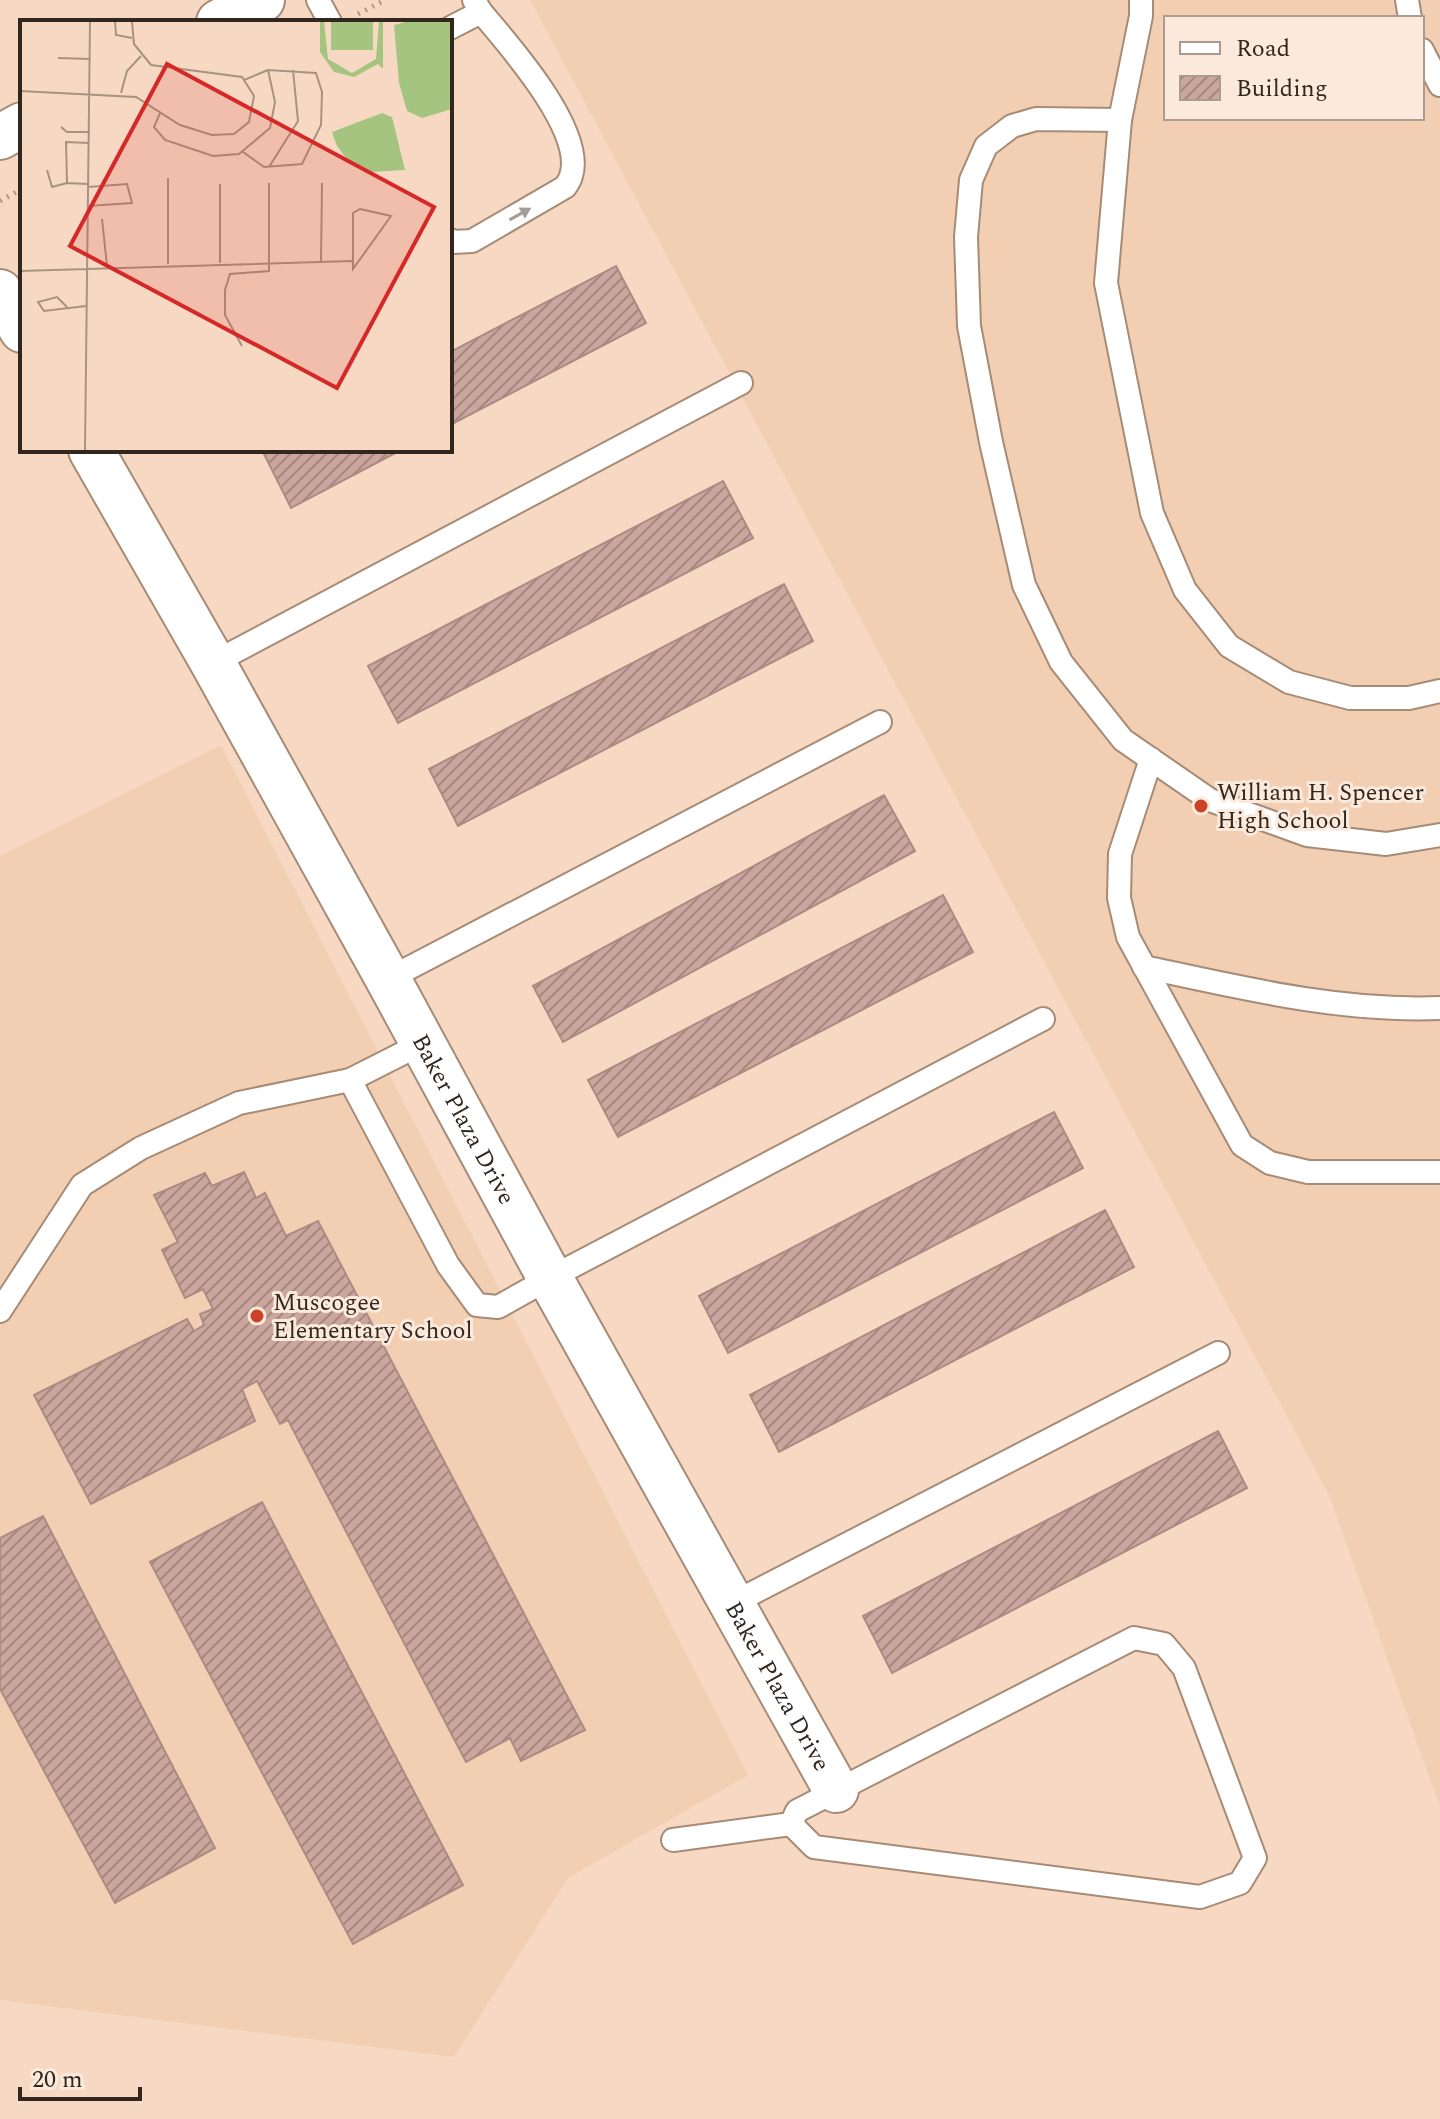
<svg xmlns="http://www.w3.org/2000/svg" width="1440" height="2119" font-family="Spectral,serif">
  <style>
    .built { fill: #f2ceb3; fill-rule: evenodd }
    .building { fill: url(#building-hatch); stroke: #ad8a82; stroke-width: 2 }
    .lines { fill: none; stroke-linecap: round; stroke-linejoin: round }
    .service-casing { stroke: #a68b76; stroke-width: 26 }
    .minor-casing { stroke: #a68b76; stroke-width: 48 }
    .tertiary-casing { stroke: #a68b76; stroke-width: 48 }
    .path { stroke: #af9887; stroke-width: 5; stroke-dasharray: 2 6; stroke-linecap: butt }
    .service { stroke: #fff; stroke-width: 22 }
    .minor { stroke: #fff; stroke-width: 44 }
    .tertiary { stroke: #fff; stroke-width: 44 }
    .oneway { fill: #a39e9a }
    .poi-dot { fill: #cc4226; stroke: #fbe9dc; stroke-width: 3 }
    .labels { text-anchor: middle; stroke-width: 6; stroke-linejoin: round; paint-order: stroke }
    .poi-label { font-size: 24px; fill: #32271f; stroke: #fbe9dc; text-anchor: start }
    .street-label { font-size: 24px; fill: #32271f; stroke: #fbe9dc }
    .inset-road { fill: none; stroke: #a89281; stroke-width: 2 }
    .view { fill: #d62828; fill-opacity: 0.15; stroke: #d62828; stroke-width: 4 }
    .inset-edge { fill: none; stroke: #32271f; stroke-width: 4 }
  </style>
  <defs>
    <pattern id="building-hatch" width="6" height="6" patternUnits="userSpaceOnUse" patternTransform="scale(2)"><rect width="6" height="6" fill="#cba69e"/><path d="M-1 1l2-2M0 6l6-6M5 7l2-2" fill="none" stroke="#a58780"/></pattern>
  </defs>
  <rect width="100%" height="100%" fill="#f7d9c3"/>
  <g class="built">
    <path d="M530,0h910v1807l-111,-312zM1166,18h256v100h-256z"/>
    <polygon points="221,745 748,1775 568,1878 454,2057 0,2000 0,856"/>
  </g>
  <g class="building">
    <polygon points="616,266 646,323 450,425 450,352"/>
    <polygon points="262,450 401,450 291,508"/>
    <polygon points="723,481 753,538 398,723 368,666"/>
    <polygon points="784,584 813,641 458,826 429,769"/>
    <polygon points="884,795 915,851 563,1042 533,986"/>
    <polygon points="943,895 973,952 618,1137 588,1080"/>
    <polygon points="1054,1112 1083,1168 728,1353 699,1296"/>
    <polygon points="244,1172 256,1198 265,1193 286,1236 318,1221 585,1730 521,1761 510,1738 466,1762 288,1420 280,1424 257,1381 242,1389 255,1421 91,1504 34,1395 187,1319 194,1331 204,1325 200,1314 213,1309 203,1289 185,1298 162,1250 178,1242 154,1195 205,1173 212,1186"/>
    <polygon points="1105,1210 1134,1267 779,1452 750,1395"/>
    <polygon points="1218,1431 1247,1488 892,1673 863,1616"/>
    <polygon points="262,1502 463,1885 353,1944 150,1562"/>
    <polygon points="43,1516 215,1848 115,1903 0,1689 0,1538"/>
  </g>
  <g class="lines">
    <g class="service-casing">
      <g id="service">
        <polyline points="318,0 330,22"/>
        <polyline points="1141,0 1141,16 1120,120 1106,283 1152,513 1185,590 1229,646 1289,682 1350,698 1409,698 1440,691"/>
        <polyline points="1407,0 1410,18"/>
        <polyline points="450,28 481,12"/>
        <polyline points="1422,50 1440,85"/>
        <polyline points="1120,120 1036,119 1012,126 986,146 971,180 966,237 969,326 991,442 1024,585 1061,662 1123,740 1210,800 1307,835 1386,844 1440,835"/>
        <path d="M450,240l3,2 19,-1 93,-54c1,-1 6,-9 6,-11 15,-45 -63,-132 -90,-164l-7,-12"/>
        <polyline points="213,663 741,383"/>
        <polyline points="1151,759 1120,854 1119,898 1128,937 1242,1145 1270,1163 1308,1172 1440,1172"/>
        <path d="M1144,967c98,21 196,45 296,41"/>
        <polyline points="388,979 880,722"/>
        <polyline points="350,1080 423,1043"/>
        <polyline points="0,1311 82,1185 141,1148 239,1103 350,1080 448,1265 477,1305 498,1307 550,1278 1043,1019"/>
        <polyline points="733,1603 1218,1353"/>
        <polygon points="1134,1638 1164,1644 1184,1668 1255,1858 1240,1883 1200,1897 814,1847 791,1824 797,1811"/>
        <polyline points="673,1840 791,1824"/>
      </g>
    </g>
    <g class="minor-casing">
      <g id="minor">
        <polyline points="0,292 22,330"/>
        <path id="s1" d="M91,450l122,213 175,316 162,299 286,512"/>
      </g>
    </g>
    <g class="tertiary-casing">
      <g id="tertiary">
        <polyline points="219,22 262,0"/>
        <polyline points="0,137 22,125"/>
      </g>
    </g>
    <g class="path">
      <polyline points="358,14 385,0"/>
      <polyline points="0,201 22,189"/>
    </g>
    <use href="#service" class="service"/>
    <use href="#minor" class="minor"/>
    <use href="#tertiary" class="tertiary"/>
  </g>
  <defs><path id="oneway-solid" d="M-6-.8H1V-3.2L6.5 0L1 3.2V.8H-6Z" transform="scale(2)"/></defs>
  <use class="oneway" href="#oneway-solid" transform="translate(520 214) rotate(-29)"/>
  <g class="poi-dot">
    <circle cx="1201" cy="806" r="8"/>
    <circle cx="257" cy="1316" r="8"/>
  </g>
  <g class="labels">
    <g class="poi-label">
      <text x="1217" y="800">William H. Spencer<tspan x="1217" dy="28">High School</tspan></text>
      <text x="273" y="1310">Muscogee<tspan x="273" dy="28">Elementary School</tspan></text>
    </g>
    <g class="street-label">
      <text dy="8" stroke="none"><textPath href="#s1" startOffset="766">Baker Plaza Drive</textPath></text>
      <text dy="8" stroke="none"><textPath href="#s1" startOffset="1414">Baker Plaza Drive</textPath></text>
    </g>
  </g>
  <g transform="translate(20 20)">
    <rect width="432" height="432" fill="#f7d9c3"/>
    <path d="M300,1h4l4,38 24,14 24,-14 3,-38h4v48l-5,-5 -24,13 -20,-5 -14,-20zM311,1h42v29h-42zM389,1h43v88l-30,9 -15,-7 -8,-28 -5,-58zM362,93l10,4 13,53 -34,2 -25,-14 -9,-12 -5,-14z" fill="#a5c47f"/>
    <path class="inset-road" d="M95,1l1,14 16,3M38,38l32,1M224,60l24,-10M0,71l116,6 44,28 32,10 22,-1 15,-12 5,-26 -12,-19 -91,-12 -17,-21 -2,-23M101,73l6,-22 14,-15M140,93l-6,14 11,13 48,16 26,-2 31,-26 5,-26 -7,-32 48,3 6,19 -1,33 -19,39 -38,3 -21,-15M41,107l6,5h23M249,147l29,-46 -5,-51M27,150l5,17 15,-4M68,164l-21,-1 -1,-41 23,1M68,167l39,-3 5,19 -44,3M340,189l31,7 -38,53v-56zM82,199l5,47M301,241l1,-78M200,243v-79M148,244v-86M0,251l332,-10M47,287l-10,-10 -19,5 6,9 42,-5M222,326l-17,-31v-25l5,-16 39,-3v-88M65,431l5,-430"/>
    <path class="view" d="M147,44l267,143 -97,181 -267,-142z"/>
    <rect width="432" height="432" class="inset-edge"/>
  </g>
  <rect x="1164" y="16" width="260" height="104" fill="#fbe9dc" stroke="#ab9b90" stroke-width="2"/>
  <rect x="1180" y="42" width="40" height="12" fill="#ffffff" stroke="#ab9b90" stroke-width="2"/>
  <text x="1236" y="56" font-size="24" fill="#32271f">Road</text>
  <rect x="1180" y="76" width="40" height="24" fill="url(#building-hatch)" stroke="#ab9b90" stroke-width="2"/>
  <text x="1236" y="96" font-size="24" fill="#32271f">Building</text>
  <path d="M20 2087v12h120v-12" fill="none" stroke="#32271f" stroke-width="4"/>
  <text x="32" y="2087" font-size="24" fill="#32271f" stroke="#fbe9dc" stroke-width="6" paint-order="stroke">20 m</text>
</svg>
